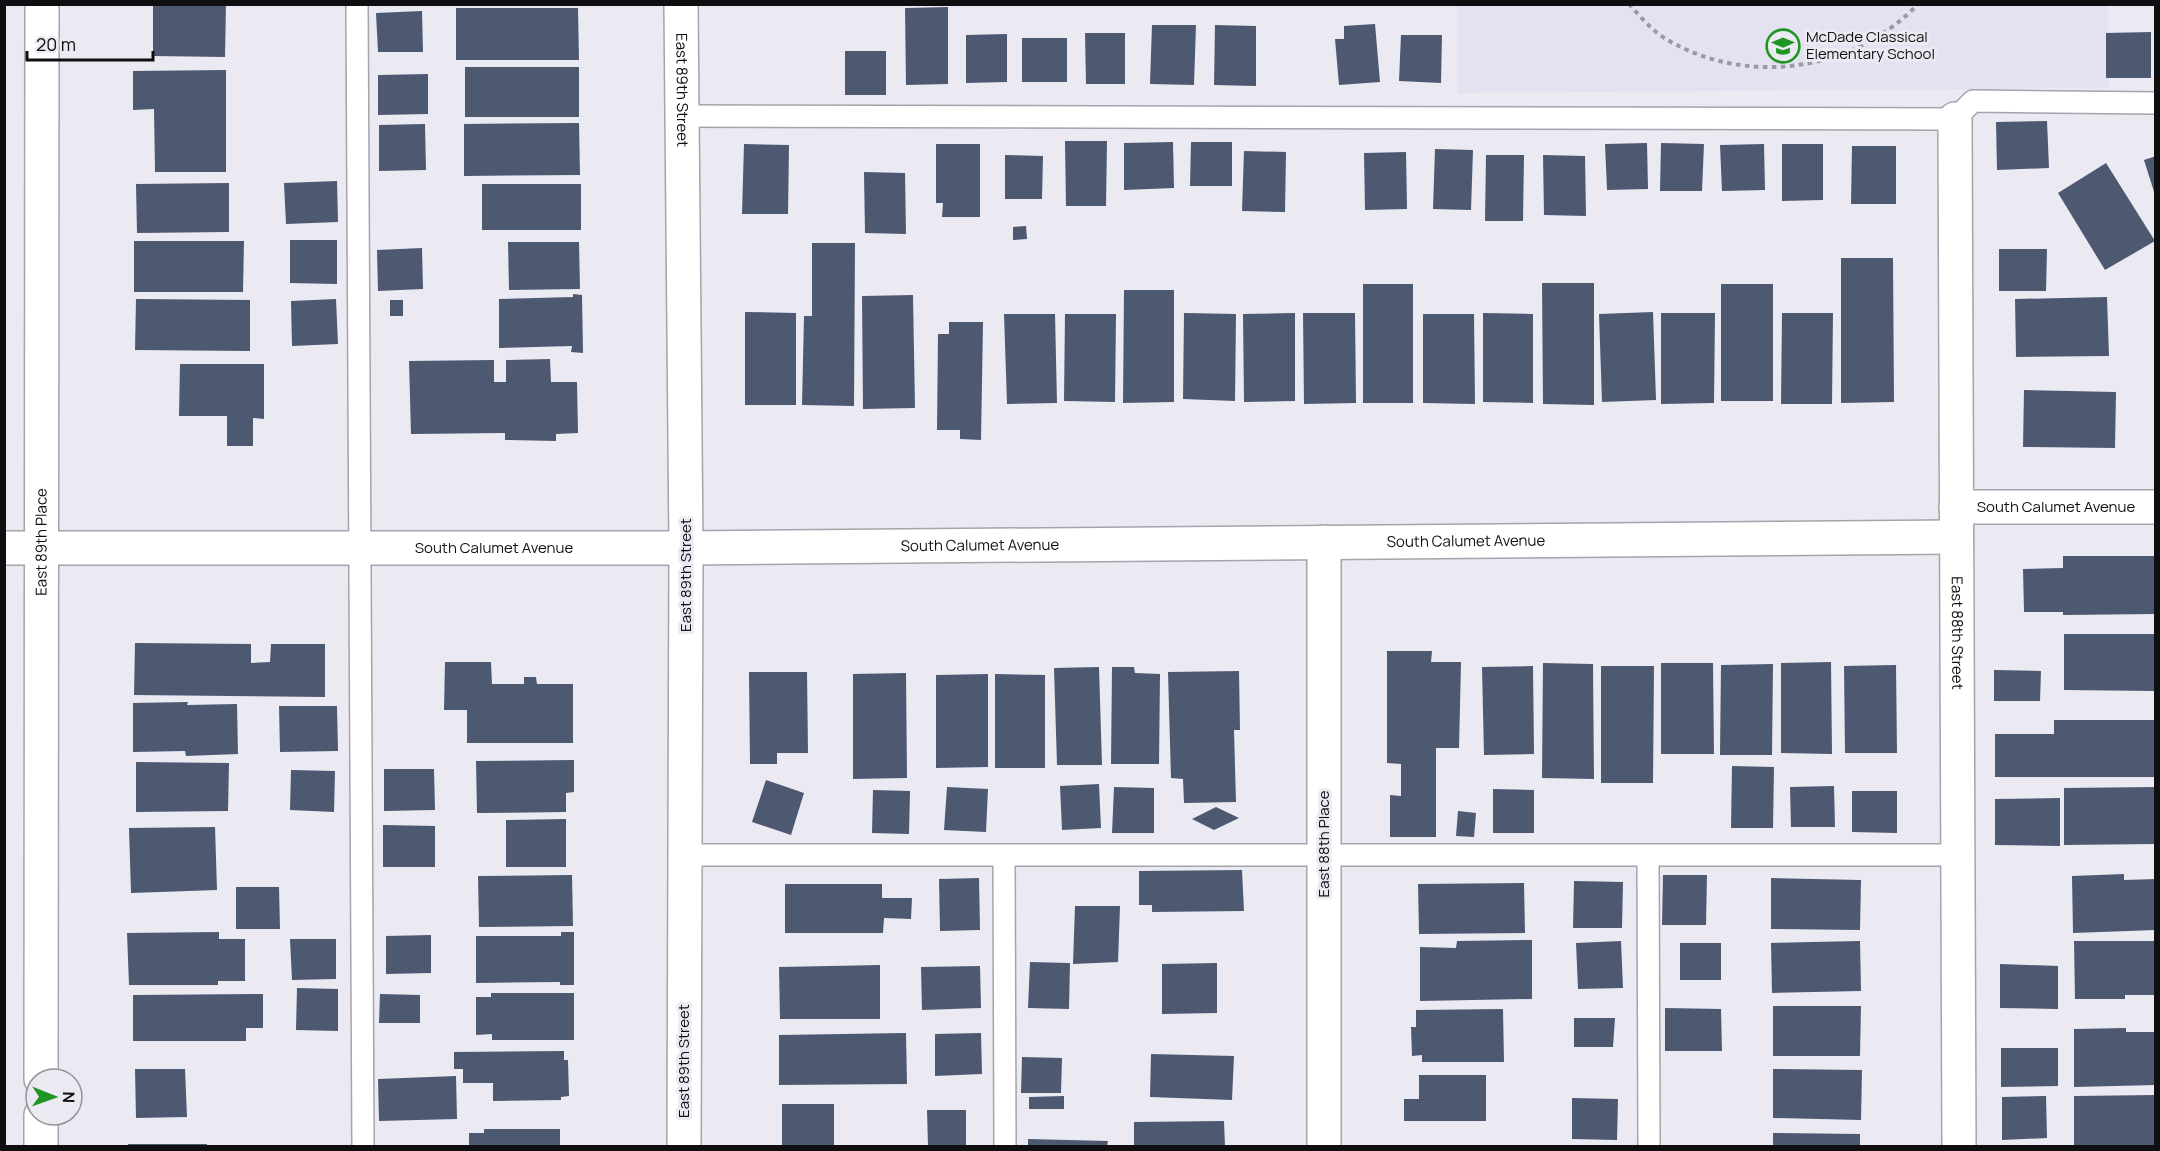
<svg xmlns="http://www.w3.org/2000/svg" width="2160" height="1151" font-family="Manrope,sans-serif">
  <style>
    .built { fill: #e4e1f1 }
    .building { fill: #4d5971 }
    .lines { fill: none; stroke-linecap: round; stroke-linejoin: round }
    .service-casing { stroke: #a5a3ab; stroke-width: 24 }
    .minor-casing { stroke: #a5a3ab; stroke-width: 36 }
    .path { stroke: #9b9aa0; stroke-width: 4; stroke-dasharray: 4.5 4.5; stroke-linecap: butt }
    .service { stroke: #fff; stroke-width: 21 }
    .minor { stroke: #fff; stroke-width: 33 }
    .labels { text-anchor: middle; stroke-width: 6; stroke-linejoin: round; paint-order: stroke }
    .poi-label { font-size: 15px; fill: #0f0f12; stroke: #ebeaf2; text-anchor: start }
    .street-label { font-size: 15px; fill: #0f0f12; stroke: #ebeaf2 }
  </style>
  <rect width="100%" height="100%" fill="#ebeaf2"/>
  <polygon class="built" points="1457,5 2108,5 2109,88 1457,93"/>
  <g class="building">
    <polygon points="153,4 226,4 225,57 153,56"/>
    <polygon points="948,7 948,84 906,85 905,8"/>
    <polygon points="456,8 578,8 579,60 456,60"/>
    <polygon points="422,11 423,52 378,52 376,13"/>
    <polygon points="1375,24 1380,82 1339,85 1335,39 1344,39 1344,26"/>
    <polygon points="1152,25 1196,25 1194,85 1150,84"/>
    <polygon points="1215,25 1256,26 1256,86 1214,85"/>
    <polygon points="2151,32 2151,78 2106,78 2106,33"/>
    <polygon points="1085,33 1125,33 1125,84 1086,84"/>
    <polygon points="1007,34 1007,82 966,83 966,35"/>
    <polygon points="1401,35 1442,35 1441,83 1399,81"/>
    <rect x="1022" y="38" width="45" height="44"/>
    <rect x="845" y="51" width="41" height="44"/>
    <rect x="465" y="67" width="114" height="50"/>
    <polygon points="226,70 226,172 155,172 154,109 133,110 133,71"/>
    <polygon points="428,74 428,114 378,115 378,75"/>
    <polygon points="2047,121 2049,168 1997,170 1996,122"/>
    <polygon points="579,123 580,175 464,176 464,124"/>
    <polygon points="425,124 426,170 379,171 379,125"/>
    <polygon points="1065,141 1107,141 1106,206 1066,206"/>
    <polygon points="1173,142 1174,188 1124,190 1124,143"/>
    <polygon points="1191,142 1232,142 1232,186 1190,186"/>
    <polygon points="1647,143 1648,189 1607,190 1605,144"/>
    <polygon points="1661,143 1704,144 1702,191 1660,191"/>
    <polygon points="744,144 789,145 788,214 742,214"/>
    <polygon points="936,144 980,144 980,217 942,217 943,203 936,203"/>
    <polygon points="1764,144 1765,190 1722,191 1720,145"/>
    <polygon points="1782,144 1823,144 1823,200 1782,201"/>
    <polygon points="1852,146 1896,146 1896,204 1851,204"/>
    <polygon points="1435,149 1473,150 1471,210 1433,209"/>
    <polygon points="1244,151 1286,152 1285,212 1242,211"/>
    <polygon points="1406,152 1407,209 1365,210 1364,153"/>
    <polygon points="1005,155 1043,156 1042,199 1005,199"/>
    <polygon points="1486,155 1524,155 1523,221 1485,221"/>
    <polygon points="1543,155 1585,156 1586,216 1544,215"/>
    <polygon points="2156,156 2156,195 2155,195 2144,160"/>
    <polygon points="2106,163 2155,241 2105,270 2058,193"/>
    <polygon points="864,172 905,173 906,234 865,233"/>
    <polygon points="337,181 338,222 286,224 284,183"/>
    <polygon points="229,183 229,232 137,233 136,184"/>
    <rect x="482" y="184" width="99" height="46"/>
    <polygon points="1026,226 1027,239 1013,240 1013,227"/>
    <polygon points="290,240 337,240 337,284 290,283"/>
    <polygon points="134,241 244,241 243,292 134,292"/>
    <polygon points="508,242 579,242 580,289 509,290"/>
    <polygon points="812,243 855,243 854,406 802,405 804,316 812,316"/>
    <polygon points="422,248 423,289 378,291 377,250"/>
    <polygon points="1999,249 2047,249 2046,291 1999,291"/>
    <polygon points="1841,258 1893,258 1894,402 1841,403"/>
    <polygon points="1542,283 1594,283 1594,405 1543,404"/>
    <rect x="1363" y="284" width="50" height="119"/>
    <rect x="1721" y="284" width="52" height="117"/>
    <polygon points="1124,290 1174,290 1174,402 1123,403"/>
    <polygon points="573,294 582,295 583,353 571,352 572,346 499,348 499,299 573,297"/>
    <polygon points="913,295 915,408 863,409 862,296"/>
    <polygon points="2107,297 2109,356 2016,357 2015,299"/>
    <polygon points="136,299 250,300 250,351 135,350"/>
    <polygon points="336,299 338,344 292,346 291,301"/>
    <rect x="390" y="300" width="13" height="16"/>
    <polygon points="745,312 796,313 796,405 745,405"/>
    <polygon points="1653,312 1656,400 1602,402 1599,314"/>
    <polygon points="1184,313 1236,314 1235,401 1183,399"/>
    <polygon points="1295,313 1295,401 1244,402 1243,314"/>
    <polygon points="1303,313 1355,313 1356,403 1304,404"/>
    <polygon points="1483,313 1533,314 1533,403 1483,402"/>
    <polygon points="1661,313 1715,313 1714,403 1661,404"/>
    <polygon points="1782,313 1833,313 1832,404 1781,404"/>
    <polygon points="1004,314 1055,314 1057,403 1007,404"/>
    <polygon points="1065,314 1116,314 1115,402 1064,401"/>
    <polygon points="1423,314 1474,314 1475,404 1423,403"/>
    <polygon points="949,322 983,322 981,440 960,439 960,430 937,430 938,334 949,334"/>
    <polygon points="550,359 551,382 577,382 578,433 556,434 556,441 505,440 505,433 411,434 409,361 494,360 494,382 506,382 506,360"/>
    <polygon points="180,364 264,364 264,419 253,418 253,446 227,446 227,416 179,416"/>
    <polygon points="2024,390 2116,392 2115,448 2023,447"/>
    <polygon points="2063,556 2154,556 2155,614 2063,615 2063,612 2024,612 2023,569 2063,568"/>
    <polygon points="2064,634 2155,634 2155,691 2064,690"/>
    <polygon points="135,643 251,644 251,663 270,662 271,644 325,644 325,697 134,695"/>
    <polygon points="1387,651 1432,651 1431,662 1461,662 1459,748 1436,748 1436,837 1390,837 1390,795 1401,796 1401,764 1387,763"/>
    <polygon points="445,662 491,662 492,684 524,684 524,677 536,677 537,684 573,684 573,743 467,743 467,710 444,710"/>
    <polygon points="1831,662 1832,754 1781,753 1781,663"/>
    <polygon points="1543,663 1593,664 1594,779 1542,778"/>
    <polygon points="1661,663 1713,663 1714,754 1661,754"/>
    <polygon points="1773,664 1772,755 1720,755 1721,665"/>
    <polygon points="1896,665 1897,753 1845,753 1844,666"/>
    <polygon points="1533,666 1534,754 1484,755 1482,667"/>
    <polygon points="1601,666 1654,666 1653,783 1601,783"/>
    <polygon points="1099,667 1102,765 1057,765 1054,668"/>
    <polygon points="1112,667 1134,667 1135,673 1160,674 1159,764 1111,764"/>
    <polygon points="1994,670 2041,671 2040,701 1994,701"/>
    <polygon points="1239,671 1240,730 1234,730 1236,802 1184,803 1183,779 1171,778 1168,672"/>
    <polygon points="749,672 807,672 808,753 777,753 777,764 750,764"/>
    <polygon points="906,673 907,778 853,779 853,674"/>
    <polygon points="988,674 988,767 936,768 936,675"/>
    <polygon points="995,674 1045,675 1045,768 995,768"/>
    <polygon points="188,702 187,705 237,704 238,754 186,756 185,751 133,752 133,703"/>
    <polygon points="279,706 337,706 338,751 280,752"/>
    <polygon points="2054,720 2155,720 2155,777 1995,777 1995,734 2054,734"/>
    <polygon points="574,760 574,792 566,793 566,812 477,813 476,761"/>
    <polygon points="136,762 229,763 228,811 136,812"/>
    <polygon points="1732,766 1774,767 1773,828 1731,828"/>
    <polygon points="384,769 434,769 435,810 384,811"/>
    <polygon points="291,770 335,771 334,812 290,810"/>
    <polygon points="766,780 804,793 791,835 752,822"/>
    <polygon points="1099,784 1101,828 1062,830 1060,786"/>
    <polygon points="1834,786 1835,827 1791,827 1790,787"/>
    <polygon points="947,787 988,789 986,832 944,830"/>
    <polygon points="1114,787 1154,788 1154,833 1112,833"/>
    <polygon points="2155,787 2155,844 2064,845 2064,788"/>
    <polygon points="1493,789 1534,790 1534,833 1493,833"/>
    <polygon points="873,790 910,791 909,834 872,833"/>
    <polygon points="1852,791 1897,791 1897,833 1852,832"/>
    <polygon points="2060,798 2060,846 1995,845 1995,799"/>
    <polygon points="1216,807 1239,818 1214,830 1192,819"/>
    <polygon points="1458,811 1476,813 1474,837 1456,836"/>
    <polygon points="566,819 566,867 506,867 506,820"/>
    <polygon points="383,825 435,826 435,867 383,867"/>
    <polygon points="215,827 217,890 131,893 129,828"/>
    <polygon points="1242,870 1244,911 1152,912 1152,905 1139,905 1139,871"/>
    <polygon points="2124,874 2124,880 2156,879 2156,930 2073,933 2072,876"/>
    <polygon points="572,875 573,926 479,927 478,876"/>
    <polygon points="1663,875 1707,875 1706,925 1662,925"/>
    <polygon points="979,878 980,930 940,931 939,879"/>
    <polygon points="1771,878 1861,880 1860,930 1771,929"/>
    <polygon points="1574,881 1623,882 1622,928 1573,928"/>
    <polygon points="1524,883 1525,933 1419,934 1418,884"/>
    <polygon points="785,884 882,884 882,898 912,898 911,919 884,918 883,933 785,933"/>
    <polygon points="236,887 279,887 280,929 236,929"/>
    <polygon points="1075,906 1120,906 1118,962 1073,964"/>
    <polygon points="219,932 219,939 245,939 245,981 218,981 218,985 129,985 127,933"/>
    <polygon points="561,932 574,932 574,985 560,985 560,982 476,983 476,936 561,936"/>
    <polygon points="431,935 431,973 386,974 386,936"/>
    <polygon points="290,939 336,939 336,979 292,980"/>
    <polygon points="1532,940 1532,999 1420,1001 1420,947 1456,948 1457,941"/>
    <polygon points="1621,941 1623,988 1578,989 1576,943"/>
    <polygon points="1860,941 1861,991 1772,993 1771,943"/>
    <polygon points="2074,941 2156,941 2156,995 2125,995 2125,999 2075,999"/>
    <rect x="1680" y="943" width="41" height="37"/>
    <polygon points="1030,962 1070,963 1069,1009 1028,1008"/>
    <polygon points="1217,963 1217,1013 1162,1014 1162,964"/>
    <polygon points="2000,964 2058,966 2058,1009 2000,1008"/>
    <polygon points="880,965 880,1019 780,1019 779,967"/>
    <polygon points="980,966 981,1008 922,1010 921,967"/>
    <polygon points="297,988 338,989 338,1031 296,1030"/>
    <polygon points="491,993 574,993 574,1040 492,1040 492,1034 476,1035 476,997 491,997"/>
    <polygon points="263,994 263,1028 246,1028 246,1041 133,1041 133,995"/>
    <polygon points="380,994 420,995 420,1023 379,1023"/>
    <polygon points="1773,1006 1861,1006 1860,1056 1773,1056"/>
    <polygon points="1665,1008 1721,1009 1722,1051 1665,1051"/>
    <polygon points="1503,1009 1504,1062 1422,1062 1422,1055 1412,1056 1411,1027 1416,1027 1416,1010"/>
    <polygon points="1574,1018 1615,1018 1613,1047 1574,1047"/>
    <polygon points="2126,1028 2126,1032 2156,1032 2156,1085 2074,1087 2074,1029"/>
    <polygon points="906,1033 907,1084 779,1085 779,1035"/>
    <polygon points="981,1033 982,1074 935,1076 935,1034"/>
    <polygon points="2001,1048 2058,1048 2058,1086 2001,1087"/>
    <polygon points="564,1051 564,1060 568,1060 569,1096 561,1097 561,1100 493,1101 493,1083 463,1083 463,1069 454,1069 454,1052"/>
    <polygon points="1151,1054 1234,1056 1232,1100 1150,1097"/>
    <polygon points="1022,1057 1062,1058 1061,1093 1021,1093"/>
    <polygon points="135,1069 185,1069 187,1117 136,1118"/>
    <polygon points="1773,1069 1862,1070 1861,1120 1773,1118"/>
    <polygon points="1419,1075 1486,1075 1486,1121 1404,1121 1404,1099 1419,1099"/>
    <polygon points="456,1076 457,1119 379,1121 378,1079"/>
    <polygon points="2156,1095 2156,1146 2074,1146 2074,1096"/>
    <polygon points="1064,1096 1064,1109 1029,1109 1029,1097"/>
    <polygon points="2046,1096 2047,1138 2002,1140 2002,1097"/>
    <polygon points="1572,1098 1618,1099 1617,1140 1572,1139"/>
    <rect x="782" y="1104" width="52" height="42"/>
    <polygon points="927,1110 966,1110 966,1146 928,1146"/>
    <polygon points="1224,1121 1225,1146 1134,1146 1134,1122"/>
    <polygon points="484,1129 560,1129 560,1146 469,1146 469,1133 484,1133"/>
    <polygon points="1773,1133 1860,1134 1860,1146 1773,1146"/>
    <polygon points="1028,1139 1108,1141 1107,1146 1028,1146"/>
    <rect x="128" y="1144" width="79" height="2"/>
  </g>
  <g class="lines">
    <g class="service-casing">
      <g id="service">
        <polyline points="357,4 363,1146"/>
        <polyline points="682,116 1955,119 1973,101 2156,103"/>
        <polyline points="685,855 1957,855"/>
        <polyline points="1648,855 1649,1146"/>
        <polyline points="1004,856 1005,1146"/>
      </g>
    </g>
    <g class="minor-casing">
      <g id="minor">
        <path id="s1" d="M681,4l5,544 -2,598"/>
        <path id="s2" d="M1955,119l4,1027"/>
        <path id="s3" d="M1956,507h200"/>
        <polyline points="1324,542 1324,1146"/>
        <path id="s4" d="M4,548h682l1270,-11"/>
        <path id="s5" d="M41,1079l1,-1075"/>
        <polyline points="41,1115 41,1146"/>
      </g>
    </g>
    <path class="path" d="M1629,4c11,12 23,27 37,35 80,48 188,33 252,-35"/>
    <use href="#service" class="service"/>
    <use href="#minor" class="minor"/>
  </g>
  <defs>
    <g id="school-ring" transform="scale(1.725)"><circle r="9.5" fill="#ebeaf2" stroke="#1f9524" stroke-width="1.5"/><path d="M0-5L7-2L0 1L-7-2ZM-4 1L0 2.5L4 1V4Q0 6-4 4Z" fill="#1f9524"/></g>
  </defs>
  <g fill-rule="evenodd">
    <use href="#school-ring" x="1783" y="46"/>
  </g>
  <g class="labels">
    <g class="poi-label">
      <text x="1806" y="42">McDade Classical<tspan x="1806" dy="17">Elementary School</tspan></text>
    </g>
    <g class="street-label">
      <text dy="5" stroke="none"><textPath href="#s1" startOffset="86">East 89th Street</textPath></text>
      <text dy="5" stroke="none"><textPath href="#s3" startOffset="100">South Calumet Avenue</textPath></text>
      <text dy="5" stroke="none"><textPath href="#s4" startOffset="1462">South Calumet Avenue</textPath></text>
      <text dy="5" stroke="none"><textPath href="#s5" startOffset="537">East 89th Place</textPath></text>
      <text dy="5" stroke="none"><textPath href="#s4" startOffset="976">South Calumet Avenue</textPath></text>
      <text dy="5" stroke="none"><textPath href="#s4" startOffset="490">South Calumet Avenue</textPath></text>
      <text transform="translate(686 575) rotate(-90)" y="5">East 89th Street</text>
      <text dy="5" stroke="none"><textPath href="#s2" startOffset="514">East 88th Street</textPath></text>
      <text transform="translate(1324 844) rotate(-90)" y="5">East 88th Place</text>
      <text transform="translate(684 1061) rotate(-90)" y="5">East 89th Street</text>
    </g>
  </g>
  <rect width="2160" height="1151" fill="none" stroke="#0f0f12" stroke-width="12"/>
  <g transform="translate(54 1097) rotate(91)"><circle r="28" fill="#ebeaf2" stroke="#939298" stroke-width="1.5"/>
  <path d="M0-4.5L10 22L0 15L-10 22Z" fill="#1f9524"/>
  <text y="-9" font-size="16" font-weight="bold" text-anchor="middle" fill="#0f0f12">N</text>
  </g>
  <path d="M27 51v9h126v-9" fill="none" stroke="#0f0f12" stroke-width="3"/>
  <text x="36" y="51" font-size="18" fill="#0f0f12" stroke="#ebeaf2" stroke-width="4.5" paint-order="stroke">20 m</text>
</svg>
